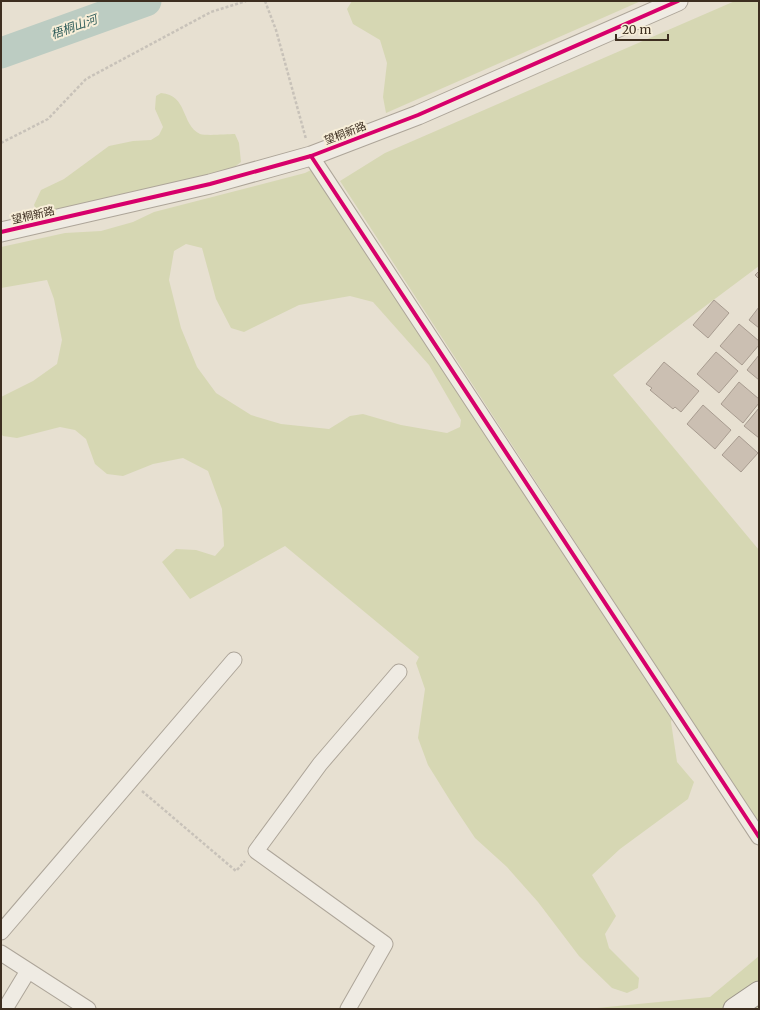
<svg xmlns="http://www.w3.org/2000/svg" width="760" height="1010" font-family="Merriweather,'Noto Sans SC',serif">
  <style>
    .green { fill: #d6d7b3; fill-rule: evenodd }
    .lines { fill: none; stroke-linecap: round; stroke-linejoin: round }
    .river { stroke: #bcccc2; stroke-width: 31 }
    .building { fill: #cbbfb2; stroke: #a89c90 }
    .minor-casing { stroke: #ada599; stroke-width: 17 }
    .tertiary-casing { stroke: #ada599; stroke-width: 21 }
    .secondary-casing { stroke: #9c958a; stroke-width: 23 }
    .path { stroke: #c8c2b9; stroke-width: 2.5; stroke-dasharray: 3 2; stroke-linecap: butt }
    .minor { stroke: #efebe3; stroke-width: 15 }
    .tertiary { stroke: #efebe3; stroke-width: 19 }
    .secondary { stroke: #efebe3; stroke-width: 21 }
    .cycleway-casing { stroke: #f7eed8; stroke-width: 6 }
    .cycleway { stroke: #d6006c; stroke-width: 4 }
    .labels { text-anchor: middle; stroke-width: 4; stroke-linejoin: round; paint-order: stroke }
    .street-label { font-size: 11px; fill: #3d2e20; stroke: #f7eed8 }
    .water-label { font-size: 12px; font-style: italic; fill: #2f5d5a; stroke: #f7eed8 }
  </style>
  <rect width="100%" height="100%" fill="#e7e0d1"/>
  <g class="green">
    <polygon points="352,1 641,1 386,113 383,97 387,63 380,40 353,24 347,9"/>
    <polygon points="735,1 759,1 759,266 613,375 759,550 759,824 340,181 385,153"/>
    <path d="M161,93c27,2 20,32 39,41 7,2 27,0 35,0l4,9 2,19 -8,6 -192,51 -7,-14 7,-15 23,-11 45,-33 24,-5 18,-1 8,-5 4,-8 -8,-18 1,-13z"/>
    <path d="M313,169l361,543 -3,10 6,40 17,20 -6,17 -68,50 -28,26 24,41 -11,18 4,14 30,30 -1,10 -11,5 -15,-5 -33,-32 -41,-54 -31,-35 -32,-29 -24,-36 -23,-37 -10,-27 7,-49 -9,-26 3,-6 -134,-111 -95,53 -28,-37 14,-13 20,1 19,6 9,-10 -2,-37 -14,-38 -25,-13 -30,6 -30,12 -16,-2 -12,-10 -9,-25 -11,-9 -15,-3 -43,11 -14,-2 -2,-2v-37l32,-16 24,-17 5,-24 -8,-41 -7,-19 -46,8v-41l64,-14 36,-2 32,-9 21,-10 151,-39zM186,244l16,4 14,51 15,29 13,4 55,-27 51,-9 23,6 56,63 32,55 -1,7 -13,6 -46,-8 -38,-11 -13,2 -21,13 -48,-5 -30,-9 -35,-22 -19,-26 -16,-39 -12,-48 5,-29z"/>
    <polygon points="759,956 759,1009 587,1009 710,997"/>
  </g>
  <g class="lines">
    <polyline class="river" points="1,53 146,1"/>
  </g>
  <g class="building">
    <polygon points="759,271 759,279 755,275"/>
    <polygon points="714,300 729,313 708,338 693,325"/>
    <polygon points="759,307 759,328 749,320"/>
    <polygon points="739,324 759,341 759,345 742,365 720,346"/>
    <polygon points="716,352 738,371 719,393 697,374"/>
    <polygon points="759,355 759,380 747,370"/>
    <polygon points="664,362 699,391 681,412 675,407 673,409 650,390 652,388 646,384"/>
    <polygon points="739,382 759,399 759,403 743,423 721,404"/>
    <polygon points="703,405 731,430 715,449 687,424"/>
    <polygon points="759,408 759,438 744,426"/>
    <polygon points="739,436 758,453 741,472 722,455"/>
  </g>
  <g class="lines">
    <g class="minor-casing">
      <g id="minor">
        <polyline points="311,156 759,837"/>
        <polyline points="1,932 234,660"/>
        <polyline points="1,953 88,1009"/>
        <polyline points="5,1009 28,971"/>
        <polyline points="348,1009 385,944 256,851 320,764 399,672"/>
      </g>
    </g>
    <g class="tertiary-casing">
      <polyline id="tertiary" points="1,232 210,184 311,156 418,115 678,1"/>
    </g>
    <g class="secondary-casing">
      <polyline id="secondary" points="734,1009 759,992"/>
    </g>
    <g class="path">
      <polyline points="265,1 276,30 306,139"/>
      <polyline points="1,143 48,119 86,79 211,12 246,1"/>
      <polyline points="142,791 236,871 245,861"/>
    </g>
    <use href="#minor" class="minor"/>
    <use href="#tertiary" class="tertiary"/>
    <use href="#secondary" class="secondary"/>
    <g class="cycleway-casing">
      <g id="cycleway">
        <polyline points="311,156 759,837"/>
        <polyline points="1,232 210,184 311,156 418,115 678,1"/>
      </g>
    </g>
    <use href="#cycleway" class="cycleway"/>
  </g>
  <g class="labels">
    <g class="street-label">
      <text transform="translate(345 133) rotate(-21)" y="4">望桐新路</text>
      <text transform="translate(33 215) rotate(-13)" y="4">望桐新路</text>
    </g>
    <g class="water-label">
      <text transform="translate(74 27) rotate(-20)" y="4">梧桐山河</text>
    </g>
  </g>
  <rect width="760" height="1010" fill="none" stroke="#3d2e20" stroke-width="4"/>
  <path d="M616 34v6h52v-6" fill="none" stroke="#3d2e20" stroke-width="2"/>
  <text x="622" y="34" font-size="12" fill="#3d2e20" stroke="#f7eed8" stroke-width="3" paint-order="stroke">20 m</text>
</svg>
